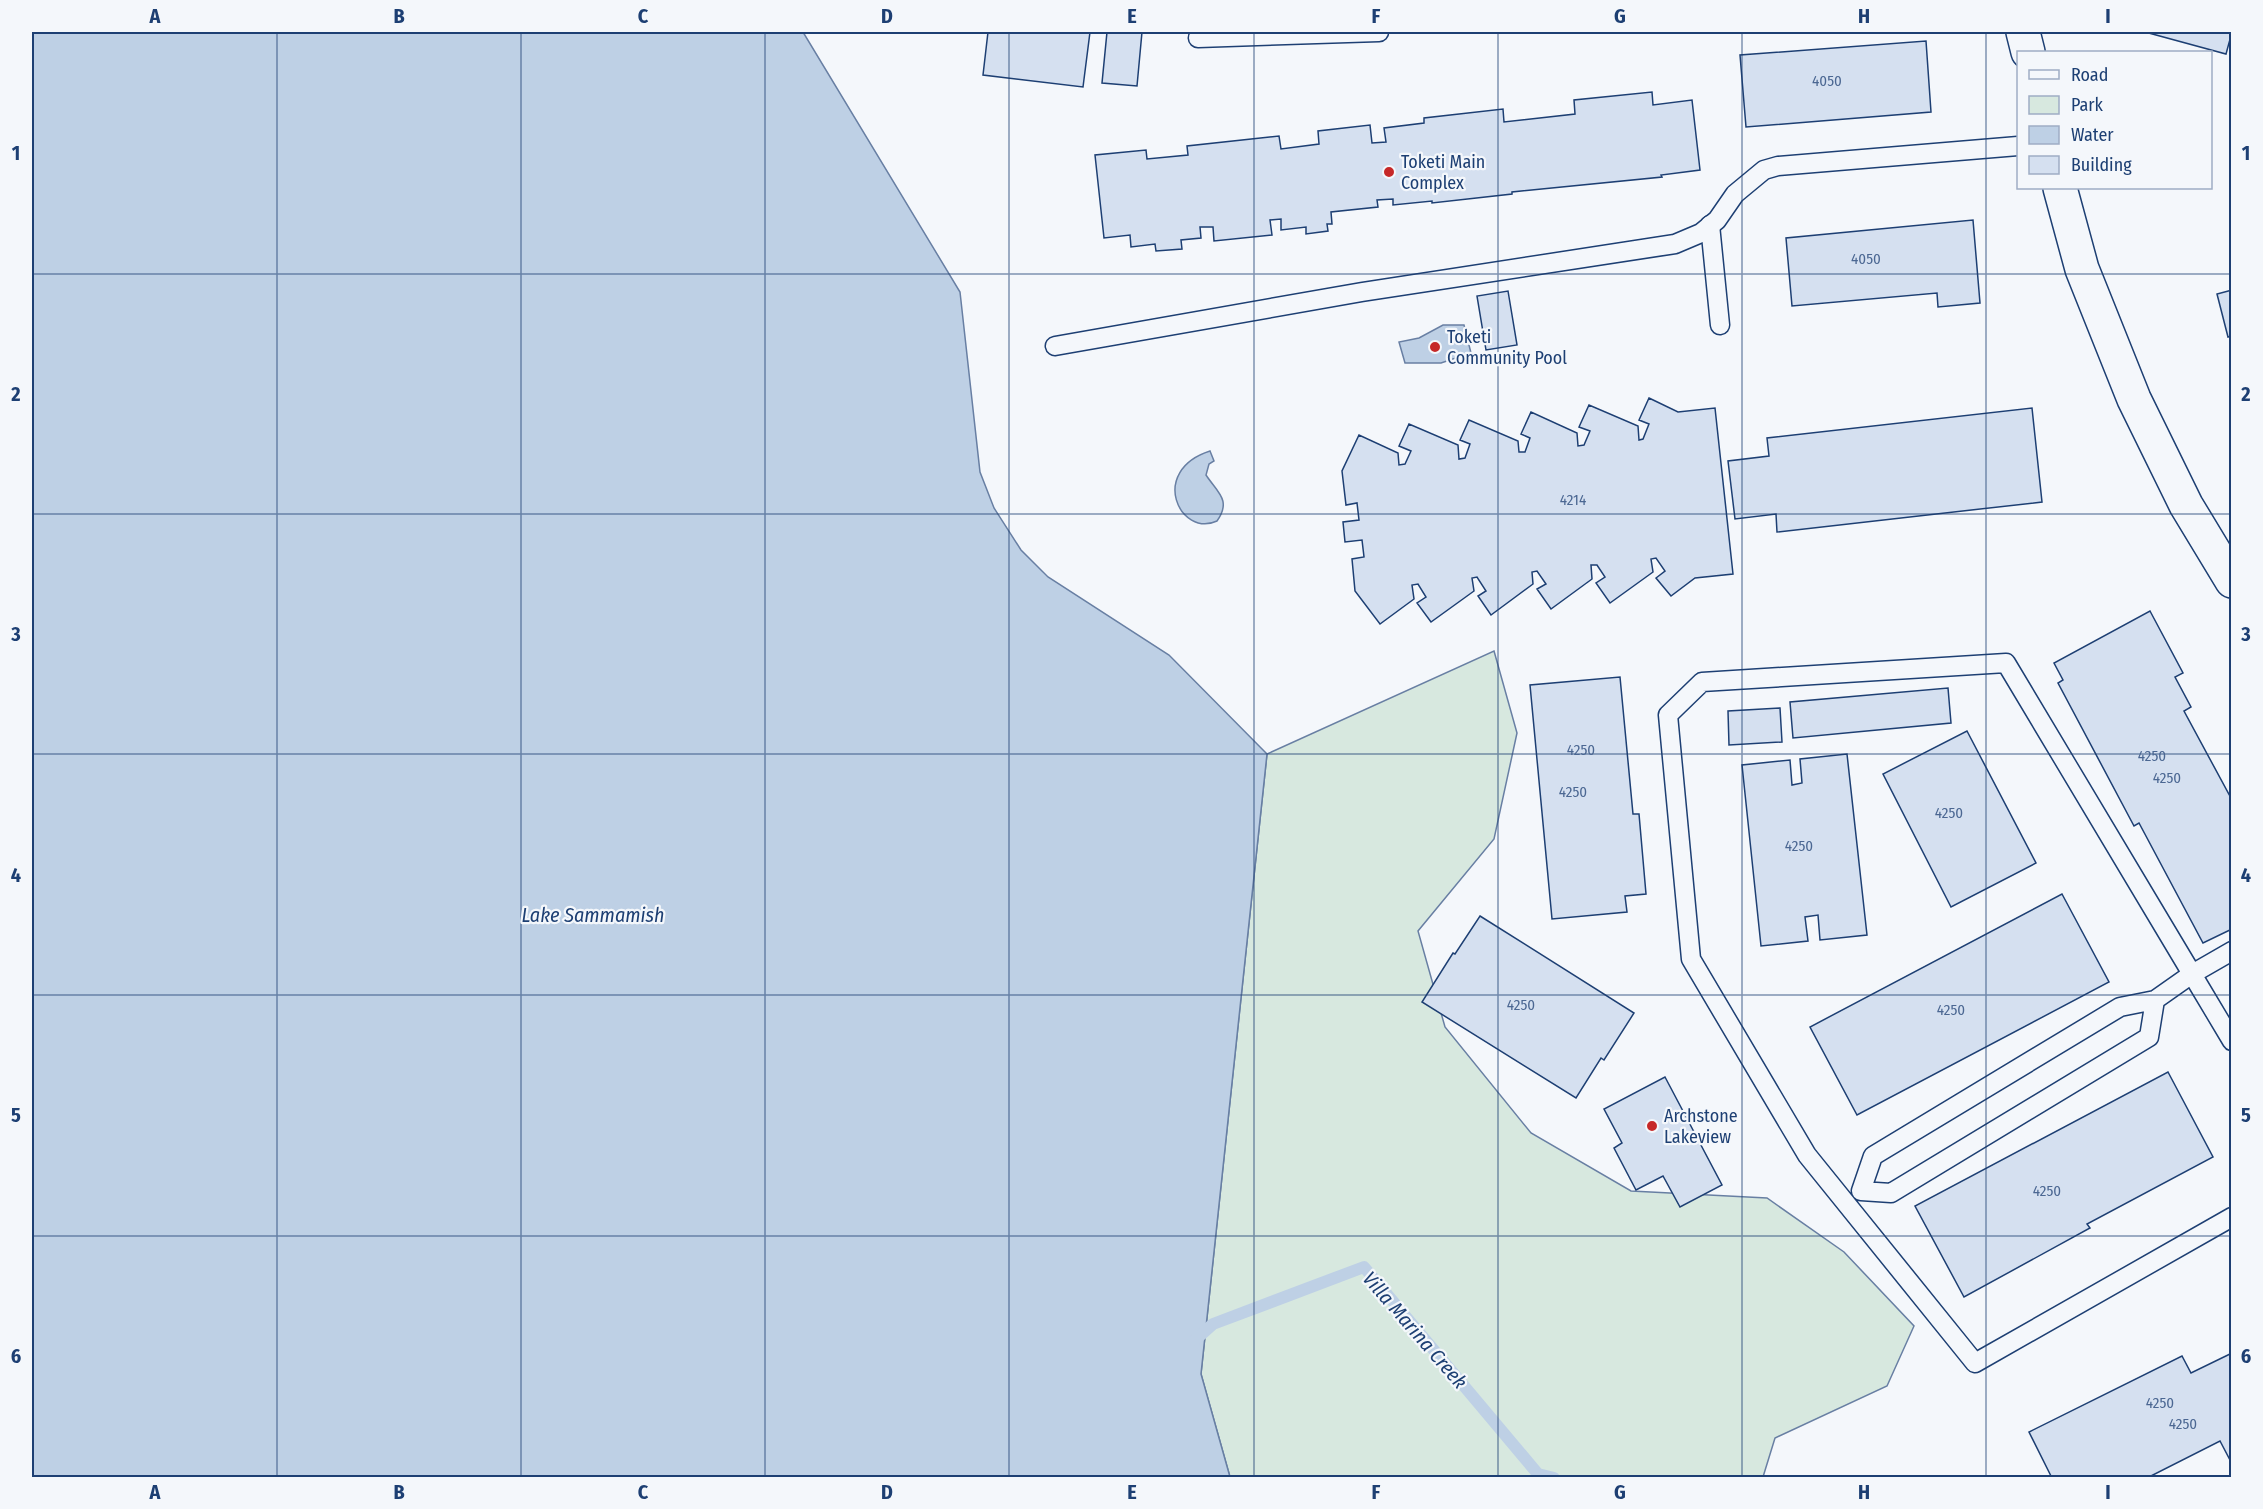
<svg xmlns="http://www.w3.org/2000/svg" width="2263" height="1509" font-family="'Fira Sans Condensed',sans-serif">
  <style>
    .green { fill: #d7e8df; stroke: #687fa3; stroke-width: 1.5 }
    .water { fill: #bed0e5; stroke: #687fa3; stroke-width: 1.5 }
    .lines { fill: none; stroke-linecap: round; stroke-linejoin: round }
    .stream { stroke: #bed0e5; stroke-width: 12 }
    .building { fill: #d5e0f0; stroke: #1d3f73; stroke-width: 1.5 }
    .service-casing { stroke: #1d3f73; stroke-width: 21 }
    .secondary-casing { stroke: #1d3f73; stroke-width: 36 }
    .service { stroke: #f4f7fb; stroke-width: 18 }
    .secondary { stroke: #f4f7fb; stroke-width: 33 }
    .grid { fill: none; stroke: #1d3f73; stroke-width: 1.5; stroke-opacity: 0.55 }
    .poi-dot { fill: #c62828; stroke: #f4f7fb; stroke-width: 2 }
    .labels { text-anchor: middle; stroke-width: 4.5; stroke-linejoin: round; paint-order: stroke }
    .number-label { font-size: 15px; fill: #4b6792 }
    .poi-label { font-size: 18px; fill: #1d3f73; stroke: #f4f7fb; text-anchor: start }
    .water-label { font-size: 20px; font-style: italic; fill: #1d3f73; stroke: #f4f7fb }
    .neatline { fill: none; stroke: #1d3f73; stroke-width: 2 }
    .grid-label { font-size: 20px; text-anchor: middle; font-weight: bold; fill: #1d3f73 }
  </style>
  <rect width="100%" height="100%" fill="#f4f7fb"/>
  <polygon class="green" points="1494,651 1517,733 1494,839 1418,931 1445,1027 1531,1133 1631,1191 1767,1198 1844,1252 1914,1326 1887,1386 1775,1438 1763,1477 1230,1477 1201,1374 1267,754"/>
  <g class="water">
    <polygon points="32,32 803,32 960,292 980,472 994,508 1021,550 1048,577 1169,655 1267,754 1201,1374 1230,1477 32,1477"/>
    <polygon points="1443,325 1464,325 1471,353 1441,363 1405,363 1399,342 1419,338"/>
    <path d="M1210,451l4,10 -5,3 -3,11c11,17 26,25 11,46 -37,17 -69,-50 -7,-70z"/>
  </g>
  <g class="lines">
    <polyline class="stream" points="1195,1340 1213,1324 1364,1267 1538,1474 1554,1478"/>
  </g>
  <g class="building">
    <polygon points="988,32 1090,32 1083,87 983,75"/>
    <polygon points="1107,32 1142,32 1137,86 1102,83"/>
    <polygon points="2145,32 2232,32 2226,54"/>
    <polygon points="1926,41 1931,112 1746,127 1740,55"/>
    <polygon points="1652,92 1653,105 1692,100 1700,170 1661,175 1662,177 1512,192 1512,194 1432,203 1432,201 1393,205 1393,199 1377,200 1378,207 1331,212 1332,224 1327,224 1328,231 1306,234 1306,227 1281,230 1281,219 1270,220 1272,235 1214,241 1213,227 1200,227 1201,238 1181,240 1182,249 1156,251 1155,244 1131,247 1130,235 1104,238 1095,155 1146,150 1147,159 1188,155 1187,146 1279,136 1281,149 1319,144 1318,131 1370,125 1372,143 1386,142 1384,128 1424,123 1424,118 1503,109 1504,122 1575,114 1574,100"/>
    <polygon points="1973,220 1980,303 1938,307 1937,293 1792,306 1786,238"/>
    <polygon points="2232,290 2232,336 2228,337 2217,294"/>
    <polygon points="1508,291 1517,345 1486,350 1477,296"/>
    <polygon points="1649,398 1678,412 1715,408 1733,574 1695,578 1671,596 1656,578 1665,571 1656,558 1651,559 1653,572 1610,603 1596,583 1605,577 1597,565 1591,565 1592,579 1551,609 1537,589 1546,584 1537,571 1532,572 1533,584 1491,615 1478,596 1486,591 1477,577 1472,578 1474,591 1431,622 1417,603 1426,597 1418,584 1412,585 1414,599 1380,624 1355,591 1352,559 1364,557 1362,540 1345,542 1343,522 1359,520 1357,503 1346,505 1342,471 1359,435 1398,453 1399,465 1405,464 1411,451 1399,446 1409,424 1458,445 1459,459 1465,458 1470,444 1460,440 1469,420 1518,441 1519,452 1525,452 1530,438 1521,434 1531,412 1577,433 1578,446 1584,445 1590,431 1579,427 1589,405 1638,426 1639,440 1643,439 1649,424 1639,420"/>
    <polygon points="2032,408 2042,502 1777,532 1776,514 1735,519 1728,461 1769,456 1767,438"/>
    <polygon points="2150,611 2183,673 2175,677 2191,707 2184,711 2232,800 2232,929 2203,943 2139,823 2134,826 2058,683 2063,680 2054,663"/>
    <polygon points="1620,677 1633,814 1639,814 1646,894 1625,896 1627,912 1552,919 1530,685"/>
    <polygon points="1948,688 1951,723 1793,738 1790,702"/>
    <polygon points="1780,708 1782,742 1729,745 1728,711"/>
    <polygon points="1967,731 2036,863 1951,907 1883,774"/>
    <polygon points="1847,754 1867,935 1820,940 1818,915 1805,917 1808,941 1761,946 1742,765 1790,760 1792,785 1802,783 1800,759"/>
    <polygon points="2062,894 2109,982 1857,1115 1810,1027"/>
    <polygon points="1480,916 1634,1013 1604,1060 1601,1058 1576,1098 1422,1002 1453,953 1455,954"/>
    <polygon points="2168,1072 2213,1157 2087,1224 2090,1228 1964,1297 1915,1206"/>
    <polygon points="1665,1077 1722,1185 1680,1207 1663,1176 1636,1190 1614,1148 1622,1143 1604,1109"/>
    <polygon points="2232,1353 2232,1460 2230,1460 2220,1441 2147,1478 2052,1478 2029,1432 2182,1356 2191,1373"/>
  </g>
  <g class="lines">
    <g class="service-casing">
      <g id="service">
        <polyline points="1198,38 1379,32"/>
        <polyline points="1710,225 1720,325"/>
        <polyline points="1055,346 1362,292 1675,244 1701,233 1717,220 1735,194 1764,170 1778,166 2018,146"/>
        <polyline points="2232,951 2192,974 2232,1041"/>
        <polyline points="2155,1000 2149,1037 1891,1193 1861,1191 1873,1156 2120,1007 2155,1000 2192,974 2006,663 1702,682 1668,715 1691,959 1807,1155 1975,1363 2232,1217"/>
      </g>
    </g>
    <g class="secondary-casing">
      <g id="secondary">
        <polyline points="2023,32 2028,52"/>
        <polyline points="2060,188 2082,269 2134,399 2186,505 2232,581"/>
      </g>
    </g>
    <use href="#service" class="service"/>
    <use href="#secondary" class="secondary"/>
  </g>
  <path class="grid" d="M277,32v1446M521,32v1446M765,32v1446M1009,32v1446M1254,32v1446M1498,32v1446M1742,32v1446M1986,32v1446M32,274h2200M32,514h2200M32,754h2200M32,995h2200M32,1236h2200"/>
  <g class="poi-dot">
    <circle cx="1389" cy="172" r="6"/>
    <circle cx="1435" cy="347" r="6"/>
    <circle cx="1652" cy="1126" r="6"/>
  </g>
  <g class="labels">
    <g class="number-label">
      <text x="1827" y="86">4050</text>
      <text x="1866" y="264">4050</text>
      <text x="1573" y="505">4214</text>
      <text x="1581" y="755">4250</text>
      <text x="2152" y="761">4250</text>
      <text x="2167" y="783">4250</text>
      <text x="1573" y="797">4250</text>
      <text x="1949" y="818">4250</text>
      <text x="1799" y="851">4250</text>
      <text x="1521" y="1010">4250</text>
      <text x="1951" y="1015">4250</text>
      <text x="2047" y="1196">4250</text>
      <text x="2160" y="1408">4250</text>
      <text x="2183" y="1429">4250</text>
    </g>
    <g class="poi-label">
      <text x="1401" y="168">Toketi Main<tspan x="1401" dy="21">Complex</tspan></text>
      <text x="1447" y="343">Toketi<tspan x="1447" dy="21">Community Pool</tspan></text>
      <text x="1664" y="1122">Archstone<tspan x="1664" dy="21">Lakeview</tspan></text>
    </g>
    <g class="water-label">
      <text x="593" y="922">Lake Sammamish</text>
      <text transform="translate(1415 1330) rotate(49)" y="7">Villa Marina Creek</text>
    </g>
  </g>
  <rect width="2263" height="1509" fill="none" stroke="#f4f7fb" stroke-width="66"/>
  <rect x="2017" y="51" width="195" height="138" fill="#f4f7fb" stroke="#9eadc5" stroke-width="1.5"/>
  <rect x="2029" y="70" width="30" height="9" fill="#f4f7fb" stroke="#9eadc5" stroke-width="1.5"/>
  <text x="2071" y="81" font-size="18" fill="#1d3f73">Road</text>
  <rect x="2029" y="96" width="30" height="18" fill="#d7e8df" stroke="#9eadc5" stroke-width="1.5"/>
  <text x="2071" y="111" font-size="18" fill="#1d3f73">Park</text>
  <rect x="2029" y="126" width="30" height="18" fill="#bed0e5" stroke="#9eadc5" stroke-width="1.5"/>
  <text x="2071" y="141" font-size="18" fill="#1d3f73">Water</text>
  <rect x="2029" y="156" width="30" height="18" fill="#d5e0f0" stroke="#9eadc5" stroke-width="1.5"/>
  <text x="2071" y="171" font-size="18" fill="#1d3f73">Building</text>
  <rect x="33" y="33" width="2197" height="1443" class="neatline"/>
  <g class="grid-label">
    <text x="155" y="23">A</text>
    <text x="399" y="23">B</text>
    <text x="643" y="23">C</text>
    <text x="887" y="23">D</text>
    <text x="1132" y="23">E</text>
    <text x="1376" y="23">F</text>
    <text x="1620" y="23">G</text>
    <text x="1864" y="23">H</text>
    <text x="2108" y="23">I</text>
    <text x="16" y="160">1</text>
    <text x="2246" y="160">1</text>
    <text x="16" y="401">2</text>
    <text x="2246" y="401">2</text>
    <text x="16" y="641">3</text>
    <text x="2246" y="641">3</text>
    <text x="16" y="882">4</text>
    <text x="2246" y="882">4</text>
    <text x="16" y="1122">5</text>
    <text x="2246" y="1122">5</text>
    <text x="16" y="1363">6</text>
    <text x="2246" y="1363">6</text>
    <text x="155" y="1499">A</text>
    <text x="399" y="1499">B</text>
    <text x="643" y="1499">C</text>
    <text x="887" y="1499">D</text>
    <text x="1132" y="1499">E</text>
    <text x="1376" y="1499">F</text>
    <text x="1620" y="1499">G</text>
    <text x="1864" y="1499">H</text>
    <text x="2108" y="1499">I</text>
  </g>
</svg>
